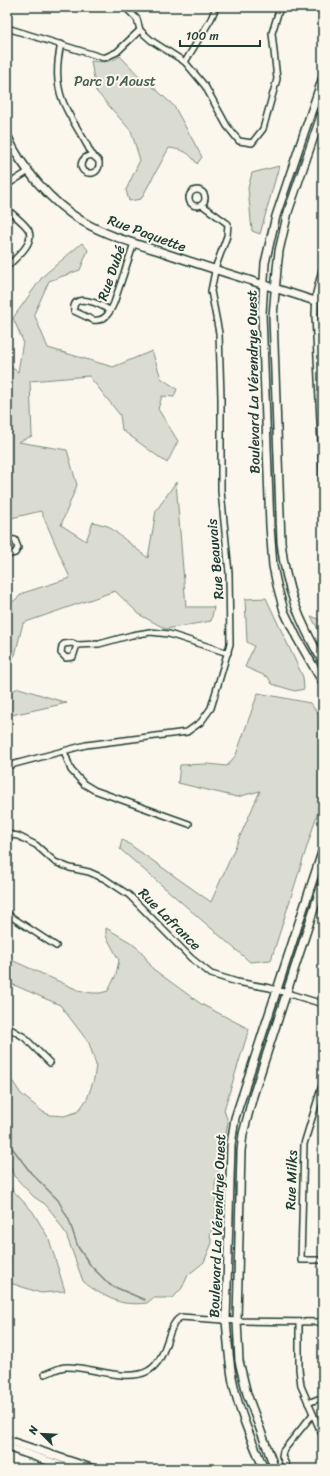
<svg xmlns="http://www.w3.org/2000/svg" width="330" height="1476" font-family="Sriracha,sans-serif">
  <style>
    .green { fill: #dbdcd1; stroke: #7d8c82 }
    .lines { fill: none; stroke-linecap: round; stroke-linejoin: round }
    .stream { stroke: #74847b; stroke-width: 1.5 }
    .street-casing { stroke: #1f3d34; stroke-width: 8 }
    .secondary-casing { stroke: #1f3d34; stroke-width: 10 }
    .street { stroke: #fbf7ec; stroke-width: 5 }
    .secondary { stroke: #fbf7ec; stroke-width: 7 }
    .labels { text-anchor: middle; stroke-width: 4; stroke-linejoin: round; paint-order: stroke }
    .park-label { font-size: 14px; fill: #455d53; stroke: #fbf7ec }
    .street-label { font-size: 14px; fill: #1f3d34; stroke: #fbf7ec }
  </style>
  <rect width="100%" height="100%" fill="#fbf7ec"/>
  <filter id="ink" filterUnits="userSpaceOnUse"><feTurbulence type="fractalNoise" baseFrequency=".025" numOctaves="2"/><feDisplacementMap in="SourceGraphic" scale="8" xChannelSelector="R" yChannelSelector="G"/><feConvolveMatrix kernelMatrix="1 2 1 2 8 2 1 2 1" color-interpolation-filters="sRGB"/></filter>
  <g filter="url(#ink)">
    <g class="green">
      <path d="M120,56l23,24 6,3 25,23 28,51 -5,7c-8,-12 -13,-14 -28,-16l-28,51 -12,2 -3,-11 14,-30 -9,-29 -35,-40 -5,-30c12,1 19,2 29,-5z"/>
      <polygon points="279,166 260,234 252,231 248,188 252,173"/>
      <polygon points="82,243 88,250 80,270 49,281 34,314 48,348 113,367 152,351 161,378 177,389 174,397 162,396 158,409 178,441 167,463 122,430 120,415 89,376 30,381 32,436 18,442 67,450 77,485 61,525 86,541 93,522 108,526 148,558 156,511 176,482 186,607 214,607 211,621 166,629 140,615 115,591 23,623 15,655 7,666 7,607 23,593 70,578 41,511 7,519 7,364 18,372 23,341 13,318 43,276"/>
      <polygon points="323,299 323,368 320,317"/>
      <polygon points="266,598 303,677 304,689 295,691 272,684 268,677 245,667 254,646 247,642 245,599"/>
      <polygon points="311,616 323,621 323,639"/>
      <polygon points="19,688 67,703 7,716 7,693"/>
      <polygon points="258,693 310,703 323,720 323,796 271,960 250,962 120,849 122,839 211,902 260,791 237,797 178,783 180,765 208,764 227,766 236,755"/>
      <path d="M106,928l24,14 11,9 12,18 48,35 48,25 -25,81 4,12 -6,35 -7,26 1,31 -6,22 2,7 -8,19 -16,13 -6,13 -9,10h-20l-6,5c-7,1 -15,1 -22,0 -11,-1 -34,-14 -42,-22l-17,-47 -12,-19 -9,-11 -11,-7 -20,-21 -7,-17v-86l14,21 22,18 7,3 14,1 13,-4 5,-6 5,-7 7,-20 2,-14 -7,-22 -29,-38 -46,-20 -7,-1v-26l71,32 14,3h8l8,-2 8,-16 3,-15 -13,-24z"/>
      <polygon points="7,1184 33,1212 49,1239 65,1291 41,1293 7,1282 9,1274 11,1249 7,1231"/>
    </g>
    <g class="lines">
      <polyline class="stream" points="7,1143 13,1149 31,1173 58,1200 69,1220 78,1247 91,1266 110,1285 145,1300"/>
      <g class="street-casing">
        <g id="street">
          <polyline points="125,7 137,19 140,30 144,34 152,41 185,62 205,86 227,126 239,141 252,143 263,129 277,79 272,33 280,7"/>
          <polyline points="7,28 104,58 117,52 140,30"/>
          <path d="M61,44c-4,17 -5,38 1,55 6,17 18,32 26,48 1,2 3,6 4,8 3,3 5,3 7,7 1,6 -3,12 -10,11 -12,-1 -10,-17 4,-18"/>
          <polyline points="185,62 211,19 216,7"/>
          <polyline points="7,185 29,171"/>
          <circle cx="197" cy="198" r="8"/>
          <path d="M7,209c5,5 20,16 22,22 5,14 -14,27 -22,36"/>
          <polyline points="323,266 316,293 315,315 323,485"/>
          <path d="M110,311c-8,-7 -39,-20 -36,0l19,9c12,2 17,-8 21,-17l20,-60"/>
          <polyline points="7,539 15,540 18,548 15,553 7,555"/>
          <polyline points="77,645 73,657 66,658 61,653 62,646 64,644 72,643 77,645 99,644 132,635 150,632 169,634 228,653"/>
          <polyline points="64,751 71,770 84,784 94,790 189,824"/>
          <polyline points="7,766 86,745 187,732 201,722 211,708 230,644 229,573 221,491 221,398 219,333 211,291 216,266 227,236 228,224 202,205"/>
          <polyline points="7,834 18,836 36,845 55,862 70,868 89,872 105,879 129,895 191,958 211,974 237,982 270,988 323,1004"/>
          <polyline points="7,914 56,946"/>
          <polyline points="7,1027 24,1037 50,1063"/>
          <polyline points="323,1082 304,1144 301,1260 323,1260"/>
          <polyline points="299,1322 299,1369 301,1386 323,1437"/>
          <path d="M45,1374c7,-2 14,-7 21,-7 24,-1 60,16 82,4 21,-12 18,-47 33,-54l56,4 86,1"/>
          <polyline points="308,1403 323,1397"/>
          <polyline points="288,1469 282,1456 283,1451 313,1414"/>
        </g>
      </g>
      <g class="secondary-casing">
        <g id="secondary">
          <polyline points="323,77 276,216 265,263 262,314 270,526 273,566 277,585 284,611 297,638 323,683"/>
          <path d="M323,110l-35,102 -9,39 -2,18 -4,47 8,226c5,47 18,79 42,120"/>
          <path d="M7,135c13,32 46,69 75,86 23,14 51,22 77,30 52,18 104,33 156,50"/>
          <polyline points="7,1440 94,1469"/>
          <polyline points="7,1447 71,1469"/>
          <path d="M264,1469c-12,-28 -25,-57 -31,-87 -4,-20 -5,-41 -7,-61l5,-176 4,-27 88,-269"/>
          <polyline points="275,1469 247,1394 239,1361 237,1321 241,1151 243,1134 253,1096 323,881"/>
        </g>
      </g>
      <use href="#street" class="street"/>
      <use href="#secondary" class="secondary"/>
    </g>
  </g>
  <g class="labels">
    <g class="park-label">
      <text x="115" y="86">Parc D'Aoust</text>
    </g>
    <g class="street-label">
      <text transform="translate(147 233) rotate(20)" y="5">Rue Paquette</text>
      <text transform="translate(111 273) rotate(-71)" y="5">Rue Dubé</text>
      <text transform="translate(253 382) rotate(-91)" y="5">Boulevard La Vérendrye Ouest</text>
      <text transform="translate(215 559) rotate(-95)" y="5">Rue Beauvais</text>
      <text transform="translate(170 919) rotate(45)" y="5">Rue Lafrance</text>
      <text transform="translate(291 1180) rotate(-88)" y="5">Rue Milks</text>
      <text transform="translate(217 1226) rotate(-88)" y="5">Boulevard La Vérendrye Ouest</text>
    </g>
  </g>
  <rect width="330" height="1476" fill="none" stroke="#fbf7ec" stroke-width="24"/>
  <rect x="12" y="12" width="306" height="1452" fill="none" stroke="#1f3d34" stroke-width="1.5" filter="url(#ink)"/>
  <g transform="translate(42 1434) rotate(294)" stroke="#fbf7ec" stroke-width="3" paint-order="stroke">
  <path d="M0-3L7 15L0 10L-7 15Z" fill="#1f3d34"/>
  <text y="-6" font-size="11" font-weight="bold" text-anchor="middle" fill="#1f3d34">N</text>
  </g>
  <path d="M180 40v6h80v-6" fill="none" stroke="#1f3d34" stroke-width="2"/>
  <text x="186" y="40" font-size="12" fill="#1f3d34" stroke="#fbf7ec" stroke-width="3" paint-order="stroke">100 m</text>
</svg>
